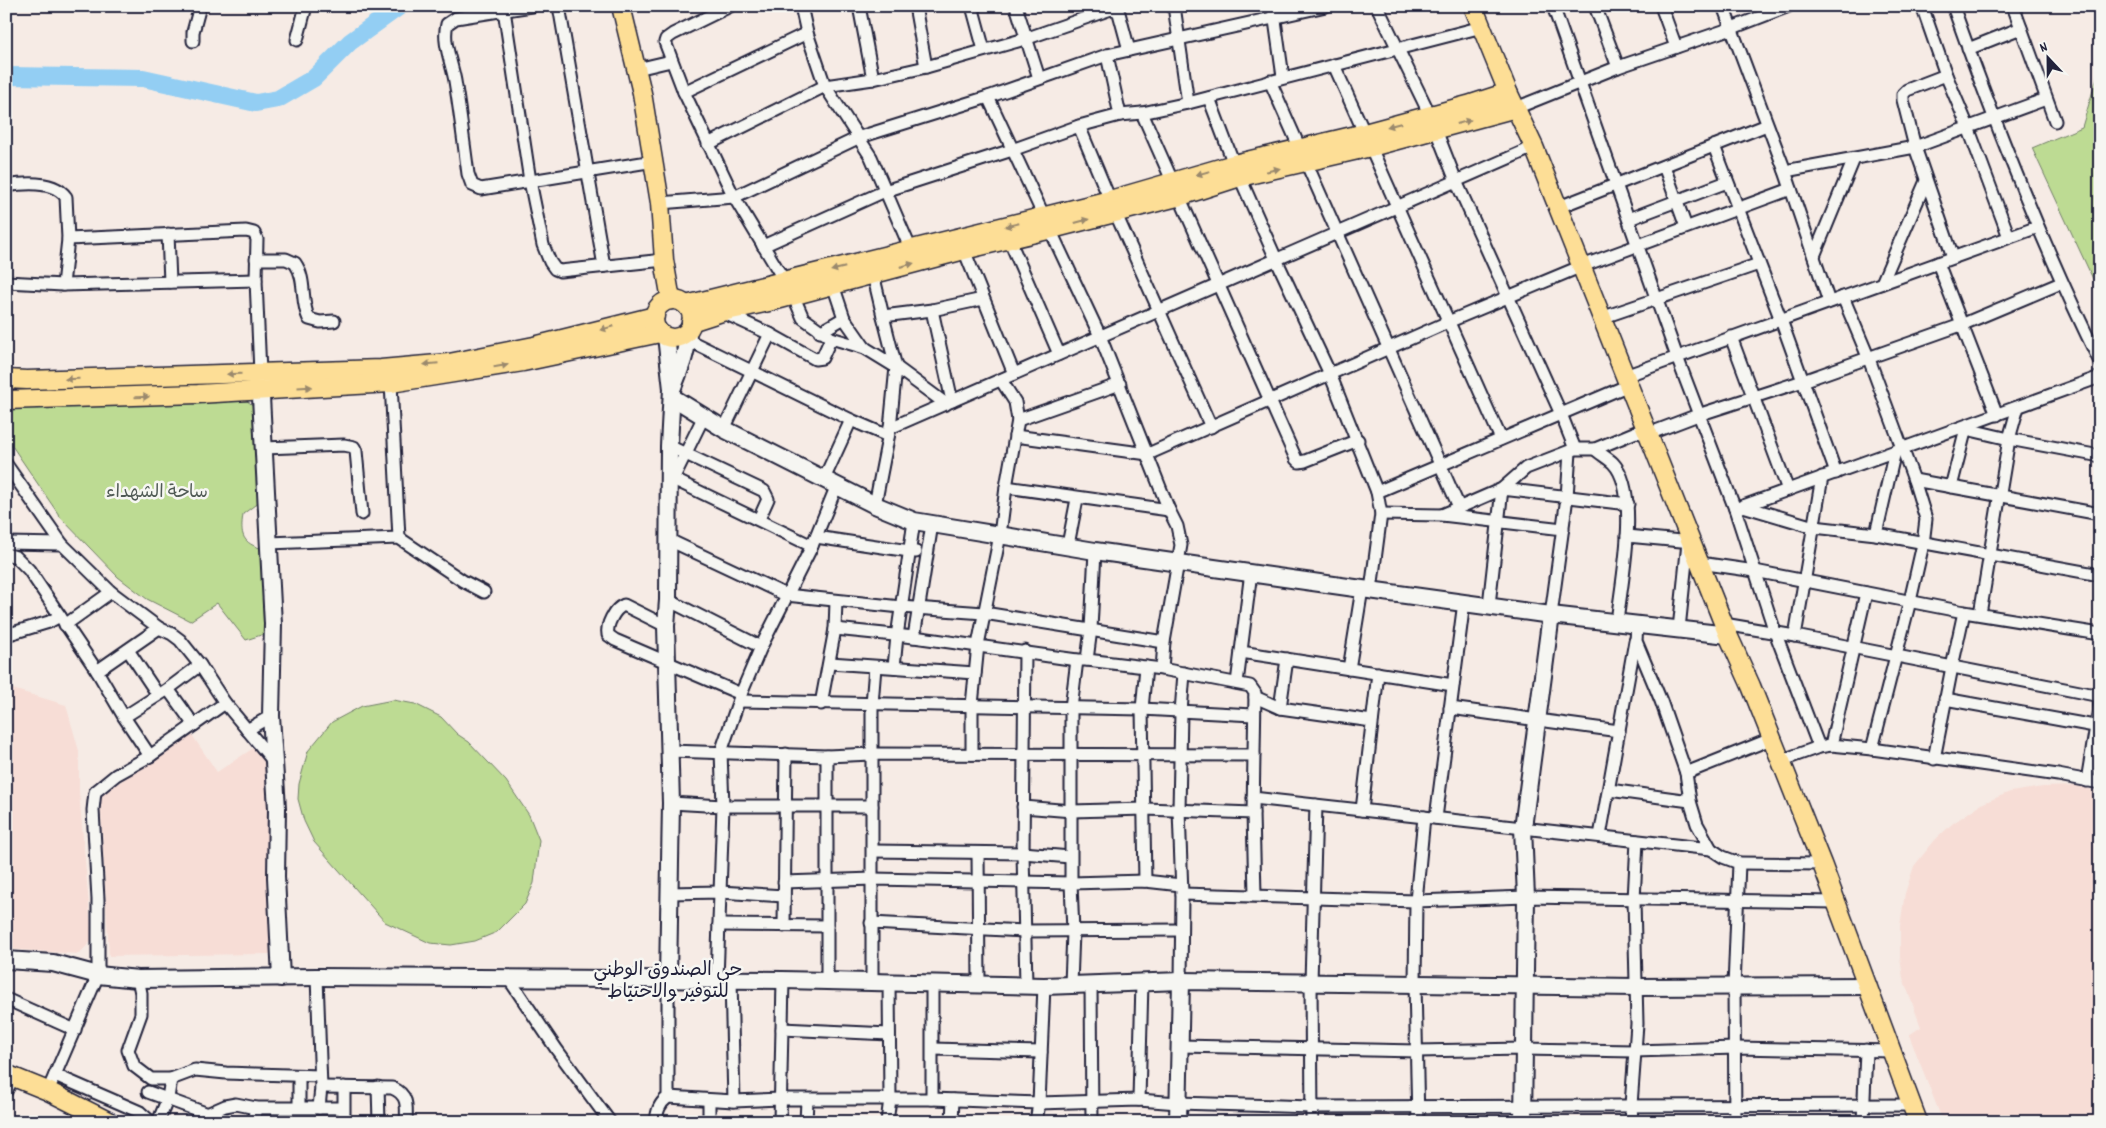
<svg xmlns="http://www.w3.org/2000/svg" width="2106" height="1128" font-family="Dekko,'Playpen Sans Arabic',sans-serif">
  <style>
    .built { fill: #f7ddd6 }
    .green { fill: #bddb93; stroke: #707e67 }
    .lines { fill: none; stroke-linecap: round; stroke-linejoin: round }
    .river { stroke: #93cef3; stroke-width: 18 }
    .street-casing { stroke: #22223b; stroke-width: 15 }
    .secondary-casing { stroke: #22223b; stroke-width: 20 }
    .primary-casing { stroke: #22223b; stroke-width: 21 }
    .street { stroke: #f6f6f2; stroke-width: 11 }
    .secondary { stroke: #f6f6f2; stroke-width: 16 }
    .primary { stroke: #fdde96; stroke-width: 18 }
    .oneway { fill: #9a896d }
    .labels { text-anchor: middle; stroke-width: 5; stroke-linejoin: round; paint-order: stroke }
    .park-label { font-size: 18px; fill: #505a55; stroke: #f6f6f2 }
    .neighbourhood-label { font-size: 19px; fill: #22223b; stroke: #f6f6f2 }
  </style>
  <rect width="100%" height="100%" fill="#f6ebe5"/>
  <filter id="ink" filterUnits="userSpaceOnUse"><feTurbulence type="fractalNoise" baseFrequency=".02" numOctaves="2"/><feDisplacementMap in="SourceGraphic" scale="10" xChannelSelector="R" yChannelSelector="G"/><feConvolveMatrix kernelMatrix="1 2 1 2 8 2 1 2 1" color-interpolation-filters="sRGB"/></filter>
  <g filter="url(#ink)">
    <g class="built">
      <polygon points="6,687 66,705 79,751 79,792 92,940 79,954 6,949"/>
      <polygon points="190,732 217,772 255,747 272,774 272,954 109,956 100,796"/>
      <polygon points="2076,786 2100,792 2100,1122 1943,1122 1909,1035 1921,1027 1903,978 1900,957 1900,926 1905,893 1914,866 1935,840 1952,824 1981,804 2010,792 2043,787"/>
    </g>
    <g class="green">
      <polygon points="2100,67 2100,294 2032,148 2082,127"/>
      <path d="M246,400l9,7 4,95 -16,12c-3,21 -1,29 20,35l-1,31 2,54 -18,6 -29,-37 -27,18 -43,-22 -29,-22 -57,-59 -55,-81v-21l4,-8z"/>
      <polygon points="393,700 415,704 441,717 457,734 469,742 506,781 529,815 539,840 534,883 525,904 497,932 475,941 451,945 430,943 385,922 314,842 304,821 298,799 299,784 308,751 332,722 362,706"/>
    </g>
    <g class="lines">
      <polyline class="river" points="6,76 143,78 256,103 278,99 314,78 350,42 400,6"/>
      <g class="street-casing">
        <g id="street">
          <path d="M532,6l-76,12 -9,6c-5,18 5,39 8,57 5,31 9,62 13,93l4,11 9,4 173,-28"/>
          <polyline points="559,6 604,266"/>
          <polyline points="730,6 673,34 666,39 665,42 684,92 734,197 793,295 803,318 831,338 865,348 896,367 946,404"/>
          <polyline points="801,6 807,33 825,86 871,157 911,250"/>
          <polyline points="859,6 873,79"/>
          <polyline points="915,6 926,67"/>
          <polyline points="972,6 984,50"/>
          <polyline points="1016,6 1039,78"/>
          <polyline points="1174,6 1188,103"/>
          <polyline points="1273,6 1283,77"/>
          <polyline points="1377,6 1430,115 1456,181 1561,414 1575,449"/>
          <polyline points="1553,6 1677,357 1735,509 1775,632 1819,747"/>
          <polyline points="1595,6 1618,67"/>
          <polyline points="1661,6 1676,47"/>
          <polyline points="1723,6 1785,171 1829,302"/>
          <polyline points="1922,6 1946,75"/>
          <path d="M1953,6c43,121 90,241 147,356"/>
          <polyline points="2013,6 2055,121"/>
          <polyline points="504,10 530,181 543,245 550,262 555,269 560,271 664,260"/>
          <polyline points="297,40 306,6"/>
          <polyline points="193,41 193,32 200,6"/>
          <polyline points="1968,49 2021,28"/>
          <polyline points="1107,55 1120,115"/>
          <polyline points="1334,65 1501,439"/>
          <polyline points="637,69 671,61"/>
          <polyline points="1270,81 1459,507"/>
          <polyline points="684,92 807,33"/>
          <polyline points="988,97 1100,336 1169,510 1177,526 1181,545 1164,642 1162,669"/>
          <polyline points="1209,98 1234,164 1276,259 1330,374 1377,492 1381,514 1371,590"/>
          <polyline points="1516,108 1618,67 1732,28 1789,6"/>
          <polyline points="1142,113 1296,459 1299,462 1305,461 1358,440"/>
          <polyline points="1079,126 1110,200"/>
          <polyline points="708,144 825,86 873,79 926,67 1025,39 1111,9 1116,10 1119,13 1129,50"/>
          <polyline points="1714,146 1781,320 1836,473"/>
          <polyline points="1664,166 1686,227"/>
          <polyline points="1785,171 1915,147 2046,99"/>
          <path d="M6,186c18,-3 48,-6 60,11l2,42 -5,46"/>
          <polyline points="660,203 734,197 860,137 988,97 1107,55 1326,6"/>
          <polyline points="1559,207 1767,125"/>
          <polyline points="1115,212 1211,427"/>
          <polyline points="1629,219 1727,182"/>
          <polyline points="168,234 170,282"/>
          <polyline points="68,239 246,231 254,233 257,239 256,280 260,373"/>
          <polyline points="1009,239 1059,354"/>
          <polyline points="763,246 885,191 1012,150 1079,126 1120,115 1142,113 1188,103 1482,27"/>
          <polyline points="964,250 1014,374"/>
          <polyline points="1814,256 1854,159"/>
          <polyline points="1953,257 1915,147 1903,100 1903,94 1907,90 1946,75 1968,127 2009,237"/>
          <path d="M256,259h30l9,4c12,17 5,38 14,56l11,3 14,-1"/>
          <polyline points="1938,263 1997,415"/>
          <polyline points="873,274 883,316"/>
          <polyline points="6,282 63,285 256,280"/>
          <polyline points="1882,283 1926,181"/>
          <polyline points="833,285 844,318 865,348"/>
          <polyline points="1843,297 1869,359 1914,480 1926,519 1923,544 1910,601 1872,749"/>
          <polyline points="932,310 952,401"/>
          <polyline points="722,312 770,334 815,359 822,358 831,338"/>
          <polyline points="1601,318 1759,264"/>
          <polyline points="820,332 844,318"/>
          <polyline points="1731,337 1788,490"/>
          <polyline points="688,340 851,420 888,436"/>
          <polyline points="1625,376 2038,227"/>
          <polyline points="391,383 399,538"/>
          <polyline points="1018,420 1120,384"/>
          <polyline points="890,428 1534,147"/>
          <polyline points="1962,428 2009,439 2100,456"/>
          <polyline points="724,429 770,334"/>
          <polyline points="1015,436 1148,454 1448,322 1582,266 1791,189"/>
          <polyline points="669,446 764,491 768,499 759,519"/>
          <polyline points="264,448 344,445 354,447 356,451 362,514"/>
          <path d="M1595,449c5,5 13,9 18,14 28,29 8,121 4,159"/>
          <polyline points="6,464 62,544 111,592 159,628 172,634 180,640 200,665 225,703 274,762"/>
          <polyline points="669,478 673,479 703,418"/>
          <polyline points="673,479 812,546"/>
          <polyline points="824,479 851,420"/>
          <polyline points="1914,480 2100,514"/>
          <polyline points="1006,487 1169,510"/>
          <polyline points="1951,487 1966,428"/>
          <polyline points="1377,492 1629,385"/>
          <polyline points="875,505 890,428 896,367 883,316 932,310 983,299"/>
          <polyline points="1743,506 1814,527 1876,534 2100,575"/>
          <polyline points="1735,509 2100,377"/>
          <polyline points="1381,514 1442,515 1563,529"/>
          <polyline points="1442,515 1502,489 1526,468 1575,449 1595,449 1636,432 1648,434 1698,415 1803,381 1961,325 2061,283"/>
          <polyline points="1876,534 1895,451"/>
          <polyline points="1627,536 1692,542"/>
          <polyline points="816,537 916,552"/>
          <polyline points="669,540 786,595 901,607 984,613 1164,642"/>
          <polyline points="6,543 62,544"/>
          <polyline points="269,543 399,538 463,581 484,592"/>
          <polyline points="1068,545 1077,499"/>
          <polyline points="6,554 16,557 29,570 97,671 124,717 150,756"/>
          <polyline points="1700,563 1755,571 1964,612 2100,634"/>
          <polyline points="668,600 761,647"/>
          <polyline points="1489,605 1502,489 1628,504"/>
          <polyline points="1980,614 2009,439 2018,407"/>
          <polyline points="1551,615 1567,497 1570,452"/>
          <polyline points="1724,624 1795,636 2100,696"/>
          <polyline points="65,625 111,592"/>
          <polyline points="1637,625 1636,641 1661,701 1686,773 1690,801 1697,824 1711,849 1723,857 1739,863 1734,987 1735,1122"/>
          <path d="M666,626l-42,-21c-10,4 -18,20 -16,30l7,5 126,54"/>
          <polyline points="835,629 914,637 1077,660 1087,660 1162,669 1250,686 1255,693 1253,813 1255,895"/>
          <polyline points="1679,629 1688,542"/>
          <polyline points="6,635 49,622 60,616"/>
          <polyline points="1795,636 1822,477"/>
          <polyline points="914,637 932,524"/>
          <polyline points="128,650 158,695"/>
          <polyline points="1025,651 1023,853 1026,985"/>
          <polyline points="1241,652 1453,685"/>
          <polyline points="1087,660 1091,629 1095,551"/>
          <polyline points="830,663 975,673"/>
          <polyline points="894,667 897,636 914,521"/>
          <polyline points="1349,669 1362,589"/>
          <polyline points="97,671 159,628"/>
          <polyline points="1237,683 1251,572"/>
          <polyline points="168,689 194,725"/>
          <polyline points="1255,697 1280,708 1372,721"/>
          <polyline points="1945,699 2100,727"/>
          <polyline points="739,701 1142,709 1253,715"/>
          <polyline points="821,704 835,629 836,601"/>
          <polyline points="1280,708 1287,659"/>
          <polyline points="1450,708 1619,731"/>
          <polyline points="124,717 168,689 200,665"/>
          <polyline points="247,730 271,716"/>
          <polyline points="1831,745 1866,593"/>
          <polyline points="669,751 827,756 872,754 1254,755"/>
          <polyline points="972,754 972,705 978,645 1000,535 1006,487 1018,420 1015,402 1001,380"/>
          <polyline points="827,756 827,982"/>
          <polyline points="1934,759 1952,667 1964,612"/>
          <polyline points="1780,761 1819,747 1831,745 1872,749 2058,775 2100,783"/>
          <polyline points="1686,773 1771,739"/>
          <polyline points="2087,781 2100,702"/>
          <polyline points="1609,790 1690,801"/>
          <polyline points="1253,798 1711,849"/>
          <polyline points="671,803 723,806 872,806"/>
          <polyline points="1023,807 1072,811 1145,809 1253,813"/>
          <polyline points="1362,810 1378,673"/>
          <polyline points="1436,818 1464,602"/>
          <polyline points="1600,836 1635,641"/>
          <polyline points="873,851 1023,853 1070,857"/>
          <polyline points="978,853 979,984"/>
          <polyline points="1739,863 1822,864"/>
          <polyline points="1145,881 1142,709 1146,667"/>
          <polyline points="784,882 873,879 1071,883 1145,881 1181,885"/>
          <polyline points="669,893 720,892 784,896"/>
          <polyline points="1182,894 1416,901 1526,897 1836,902"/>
          <polyline points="871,923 1025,931 1180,930"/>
          <polyline points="719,925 827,926"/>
          <polyline points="784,926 786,754"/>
          <polyline points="317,977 321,1087 319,1108"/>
          <polyline points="138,979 141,993 141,1014 128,1050 134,1066 151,1079 171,1079 195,1070 226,1073 320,1076"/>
          <polyline points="509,979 557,1050 610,1122"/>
          <polyline points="717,980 723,806 721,752 741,694 761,647 812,546 837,485"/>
          <polyline points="731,980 734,1101"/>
          <polyline points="1181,981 1182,894 1179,810 1181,712 1184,673"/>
          <polyline points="872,983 872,704 875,667"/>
          <polyline points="1071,984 1073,932 1071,883 1071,708 1077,660"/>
          <polyline points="1091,984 1092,1122"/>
          <polyline points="6,999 75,1030"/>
          <polyline points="782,1029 889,1034"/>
          <polyline points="1180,1046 1417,1051 1523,1049 1634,1051 1736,1048 1893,1051"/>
          <polyline points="933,1049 1041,1052"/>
          <polyline points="55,1075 140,1112 151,1122"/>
          <path d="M321,1087l71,1c16,6 15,18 14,34"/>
          <polyline points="378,1087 379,1122"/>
          <polyline points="6,1091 14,1077"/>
          <polyline points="48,1091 98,975 98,899 93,810 95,792 116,775 150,756 225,703"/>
          <polyline points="148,1092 230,1122"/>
          <polyline points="668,1097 734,1101 780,1099 932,1099 1039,1103 1139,1100 1178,1103 1312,1107 1911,1105"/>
          <polyline points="932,1099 932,983"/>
          <polyline points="1139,1100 1142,982"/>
          <polyline points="709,1101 709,1122"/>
          <polyline points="299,1107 299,1076"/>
          <polyline points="209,1113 225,1106 236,1104 256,1108 343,1108"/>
          <polyline points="158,1122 168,1098 171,1079"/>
          <polyline points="253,1122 256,1108"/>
          <polyline points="344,1122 344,1087"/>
          <path d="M656,1122c1,-11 3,-18 12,-25v-118"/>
          <polyline points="780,1122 783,980"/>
          <polyline points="806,1122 807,1100"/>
          <polyline points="887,1122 890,1099 889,982"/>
          <polyline points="952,1122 953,1100"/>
          <polyline points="1036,1122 1039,1103 1044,986"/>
          <polyline points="1312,1122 1311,982 1316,805"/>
          <polyline points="1418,1122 1415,983 1416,901 1424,817"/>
          <polyline points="1632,1122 1631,1105 1637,1024 1634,900 1637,841"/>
          <polyline points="1863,1122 1866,1050"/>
        </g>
      </g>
      <g class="secondary-casing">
        <g id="secondary">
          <polyline points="666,336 672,389 669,446 668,600 666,626 671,803 668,979"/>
          <polyline points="260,378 273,624 271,716 277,808 276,877 281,978"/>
          <path d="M673,387c7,-18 15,-37 15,-56"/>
          <polyline points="672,397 724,429 875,505 914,521 1095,551 1362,589 1551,615 1728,635"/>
          <polyline points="6,960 53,963 98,975 138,979 317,977 783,980 1044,986 1181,981 1637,987 1868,986"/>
          <polyline points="1178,1122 1181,981"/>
          <polyline points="1523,1122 1526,897 1523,828 1551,615"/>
        </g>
      </g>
      <g class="primary-casing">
        <g id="primary">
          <polyline points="621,6 642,93 660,203 664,260 671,300"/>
          <polyline points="1473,6 1508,92 1534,147 1728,635 1751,686 1822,864 1918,1122"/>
          <circle cx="673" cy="319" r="19"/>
          <polyline points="686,305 1110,200 1234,164 1365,133 1468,105 1508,92"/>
          <polyline points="691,322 722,312 769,302 964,250 1052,229 1181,196 1240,177 1371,147 1516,108"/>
          <polyline points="6,379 27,380 381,369 449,363 534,346 655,316"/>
          <polyline points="6,400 198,394 391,383 523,362 660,333"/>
          <polyline points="6,1074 48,1091 110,1122"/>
        </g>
      </g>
      <use href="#street" class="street"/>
      <use href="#secondary" class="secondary"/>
      <use href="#primary" class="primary"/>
    </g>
    <defs><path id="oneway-solid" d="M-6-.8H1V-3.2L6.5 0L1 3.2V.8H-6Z" transform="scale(1.25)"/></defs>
    <g class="oneway">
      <use href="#oneway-solid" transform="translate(1464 122) rotate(-16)"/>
      <use href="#oneway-solid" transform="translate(1394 125) rotate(165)"/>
      <use href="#oneway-solid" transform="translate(1273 170) rotate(-13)"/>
      <use href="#oneway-solid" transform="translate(1203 173) rotate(164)"/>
      <use href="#oneway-solid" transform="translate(1082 221) rotate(-15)"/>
      <use href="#oneway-solid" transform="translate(1012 225) rotate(166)"/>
      <use href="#oneway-solid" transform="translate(907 265) rotate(-15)"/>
      <use href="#oneway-solid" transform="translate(838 269) rotate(166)"/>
      <use href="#oneway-solid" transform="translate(607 328) rotate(164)"/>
      <use href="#oneway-solid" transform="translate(431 364) rotate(175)"/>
      <use href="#oneway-solid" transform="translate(501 366) rotate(-10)"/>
      <use href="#oneway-solid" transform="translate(234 374) rotate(178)"/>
      <use href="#oneway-solid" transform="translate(72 379) rotate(178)"/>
      <use href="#oneway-solid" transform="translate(305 387) rotate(-3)"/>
      <use href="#oneway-solid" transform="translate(142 397) rotate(-2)"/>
    </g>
  </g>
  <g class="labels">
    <g class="park-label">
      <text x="157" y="497">ساحة الشهداء</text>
    </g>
    <g class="neighbourhood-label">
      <text x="668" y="975">حي الصندوق الوطني<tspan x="668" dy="22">للتوفير والاحتياط</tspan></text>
    </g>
  </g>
  <rect width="2106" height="1128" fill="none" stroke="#f6f6f2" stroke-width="25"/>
  <rect x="12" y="12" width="2081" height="1103" fill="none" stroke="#22223b" stroke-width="2" filter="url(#ink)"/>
  <g transform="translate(2048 58) rotate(338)" stroke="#f6f6f2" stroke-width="4" paint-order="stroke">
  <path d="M0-4L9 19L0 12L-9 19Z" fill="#22223b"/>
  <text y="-8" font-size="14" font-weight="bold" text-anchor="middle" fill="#22223b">N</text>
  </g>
</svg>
